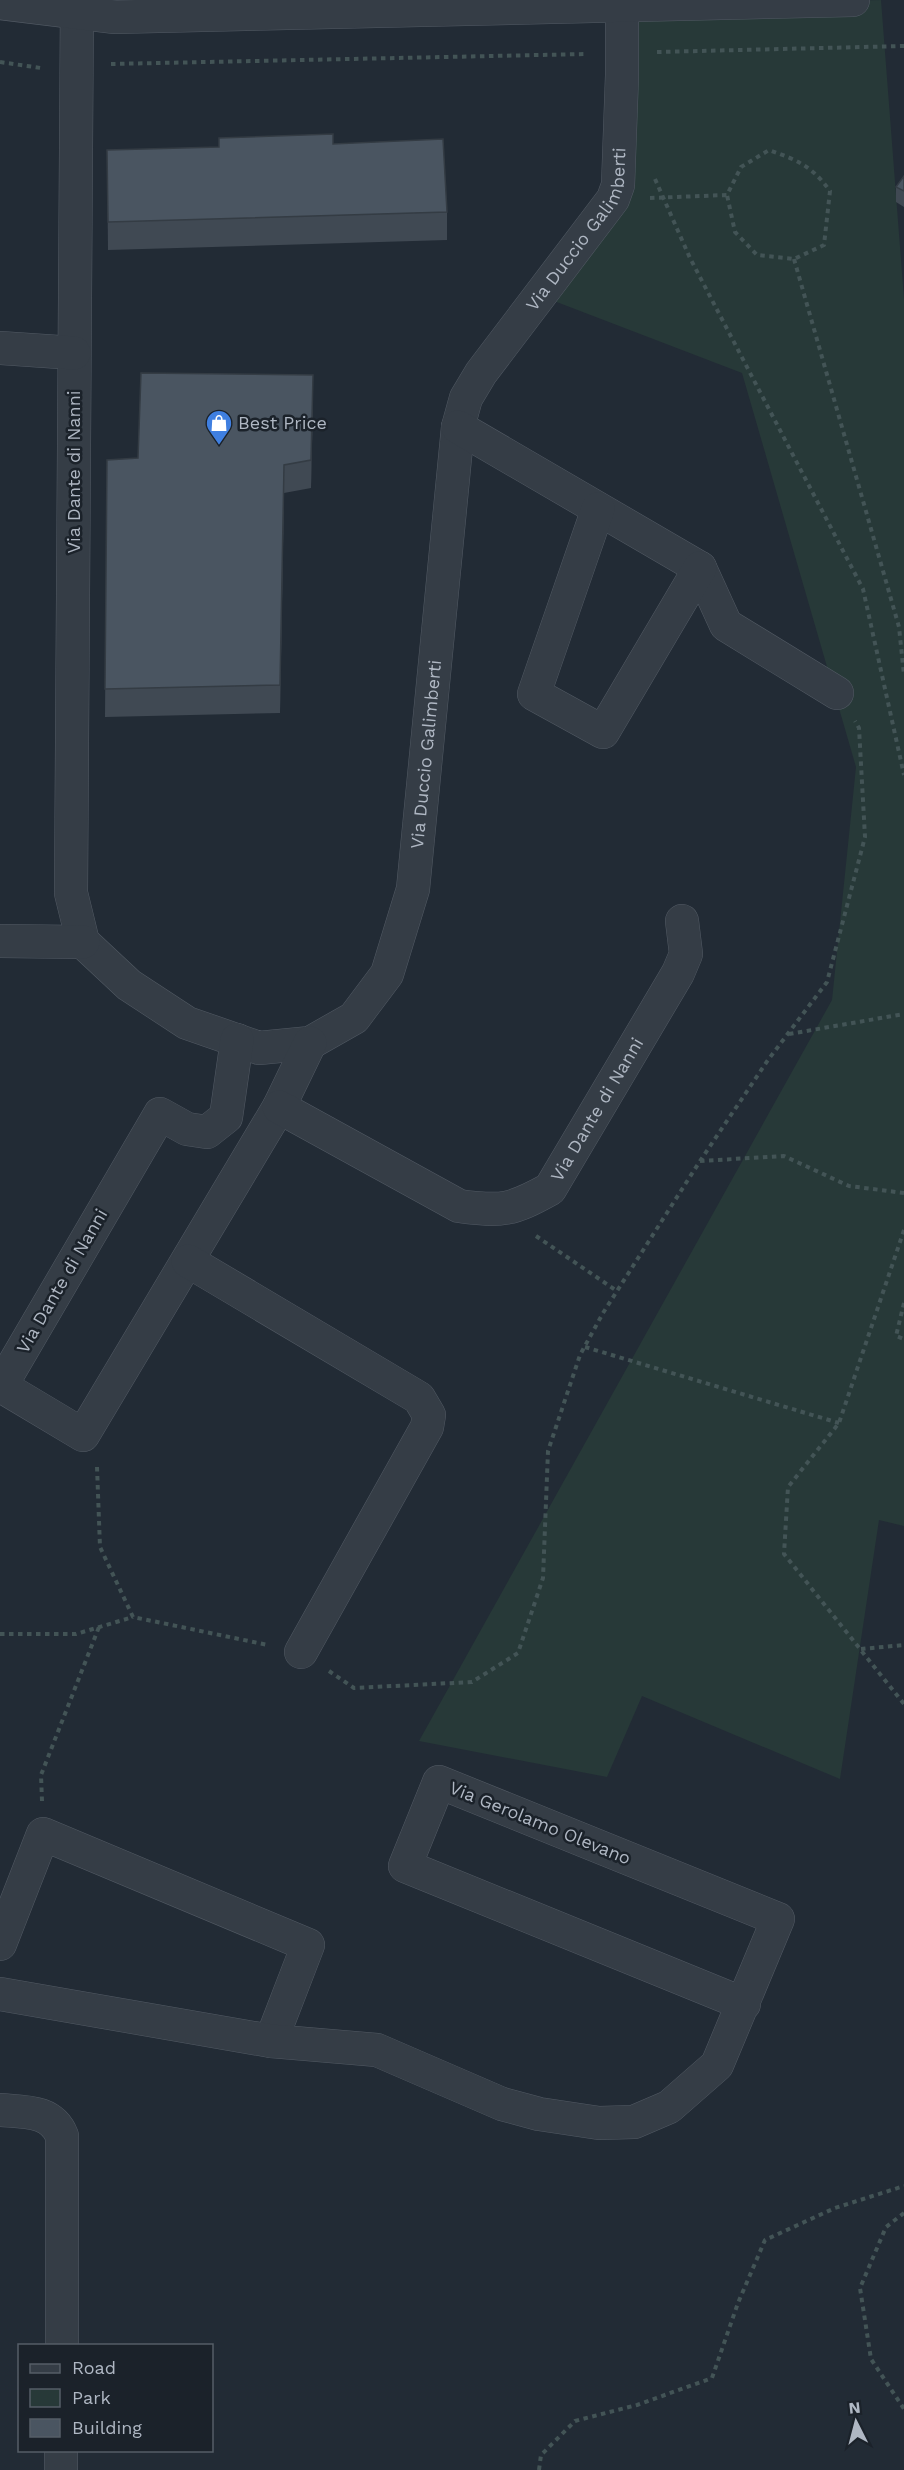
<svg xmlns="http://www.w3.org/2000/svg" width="904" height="2470" font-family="'Work Sans',sans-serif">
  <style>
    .green { fill: #273938 }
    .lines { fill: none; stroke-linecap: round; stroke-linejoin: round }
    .minor-casing { stroke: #525a64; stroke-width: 34 }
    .path { stroke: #435456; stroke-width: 4; stroke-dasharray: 4.5 4.5; stroke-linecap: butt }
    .minor { stroke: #353d46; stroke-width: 33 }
    .wall { fill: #404953 }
    .shaded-wall { fill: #343c44 }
    .building { fill: #4a5561; stroke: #343c44; stroke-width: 1.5 }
    .labels { text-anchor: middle; stroke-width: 5; stroke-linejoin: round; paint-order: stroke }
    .street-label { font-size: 18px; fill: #afb7c3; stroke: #1b222a }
    .poi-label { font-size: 18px; fill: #afb7c3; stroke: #1b222a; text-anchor: start }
  </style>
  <rect width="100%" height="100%" fill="#222b35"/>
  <polygon class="green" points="881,0 904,299 904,1526 879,1520 840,1779 642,1696 607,1777 419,1741 832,1000 856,767 742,373 541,296 613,199 622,6"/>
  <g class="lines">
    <g class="minor-casing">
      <g id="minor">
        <path id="s1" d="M77,0l-6,893 12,49 46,43 58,38 72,25 51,-5 44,-25 33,-44 26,-85 45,-462 8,-29 15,-25 132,-174 5,-14 4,-110v-69"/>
        <polyline points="0,3 115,17 853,0"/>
        <polyline points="0,348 74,353"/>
        <polyline points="458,427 700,568 726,625 837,693"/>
        <polyline points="598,509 534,694 603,732 700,568"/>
        <polyline points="0,941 83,942"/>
        <polyline points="237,1040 226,1117 207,1132 187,1129 160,1114 1,1386 83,1435 279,1107 310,1043"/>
        <path id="s2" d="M279,1107l180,99c44,6 53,4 91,-17l128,-216 8,-19 -4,-33"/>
        <polyline points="188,1261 419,1398 429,1415 427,1427 301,1652"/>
        <polyline points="0,1944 43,1834 308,1945 271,2041"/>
        <polyline points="0,1994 271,2041 377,2050 502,2104 539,2114 599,2123 634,2122 669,2107 717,2065 778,1919 439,1782 405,1866 744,2004"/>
        <path d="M0,2110c25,2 52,0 62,26v210"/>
        <polyline points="61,2470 61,2450"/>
      </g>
    </g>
    <g class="path">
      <polyline points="657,52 904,46"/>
      <polyline points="0,62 41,68"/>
      <polyline points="111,64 587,54"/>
      <polyline points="655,179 690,258 863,589 904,775"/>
      <path d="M650,198l77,-3 14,-28 28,-17c28,10 43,16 61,41l-6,54 -30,14 -37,-4 -22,-23 -8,-37"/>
      <polyline points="794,259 899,627 904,675"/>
      <polyline points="789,1034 904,1014"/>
      <polyline points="700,1161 784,1156 849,1186 904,1193"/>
      <polyline points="904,1230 839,1423 788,1487 784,1554 904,1704"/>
      <polyline points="536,1236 617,1291"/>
      <polyline points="904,1303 896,1336 904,1339"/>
      <polyline points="585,1347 839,1423"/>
      <polyline points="97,1467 100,1547 133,1617 268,1645"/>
      <polyline points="0,1634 76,1634 133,1617"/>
      <polyline points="861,1649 904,1645"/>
      <polyline points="329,1671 354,1688 472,1682 518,1653 543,1578 548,1451 580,1355 603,1313 700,1161 768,1060 827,982 865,837 859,728 855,721"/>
      <polyline points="42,1801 41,1775 99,1627"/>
      <polyline points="904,2213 886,2227 860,2288 871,2359 904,2409"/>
      <polyline points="539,2470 541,2455 575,2421 637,2405 712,2378 738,2303 765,2240 835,2208 904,2186"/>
    </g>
    <use href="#minor" class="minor"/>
  </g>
  <g class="wall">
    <polygon points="333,144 447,212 447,240 108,250 107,150"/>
    <polygon points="904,176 904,207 896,202 896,187"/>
    <polygon points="313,402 311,488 284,493 280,713 105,717 107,460 138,458"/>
  </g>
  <g class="shaded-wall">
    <polygon points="313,375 313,402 311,488 311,460"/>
    <polygon points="284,465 284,493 280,713 280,685"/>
  </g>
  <g class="building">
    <polygon points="333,134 333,144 443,139 447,212 108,222 107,150 219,147 219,138"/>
    <polygon points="904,176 904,191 896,187"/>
    <polygon points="141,373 313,375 311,460 284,465 280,685 105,689 107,460 138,458"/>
  </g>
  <defs>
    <g id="shop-pin" transform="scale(1.35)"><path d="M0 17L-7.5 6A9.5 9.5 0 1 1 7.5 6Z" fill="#3f7fe0" stroke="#1b222a"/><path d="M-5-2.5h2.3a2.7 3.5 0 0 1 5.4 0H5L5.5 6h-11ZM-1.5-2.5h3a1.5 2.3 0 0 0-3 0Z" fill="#fff"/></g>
  </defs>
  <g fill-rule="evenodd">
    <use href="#shop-pin" x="219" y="423"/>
  </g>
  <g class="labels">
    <g class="street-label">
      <text dy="6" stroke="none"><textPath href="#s1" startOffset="2097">Via Duccio Galimberti</textPath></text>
      <text transform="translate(74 472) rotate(-90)" y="6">Via Dante di Nanni</text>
      <text dy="6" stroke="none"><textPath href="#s1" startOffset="1533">Via Duccio Galimberti</textPath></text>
      <text dy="6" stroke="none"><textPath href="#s2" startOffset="393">Via Dante di Nanni</textPath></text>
      <text transform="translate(62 1281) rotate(-60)" y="6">Via Dante di Nanni</text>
      <text transform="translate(540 1823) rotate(22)" y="6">Via Gerolamo Olevano</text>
    </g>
    <g class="poi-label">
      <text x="238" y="429">Best Price</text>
    </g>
  </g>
  <rect x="18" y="2344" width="195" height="108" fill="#1b222a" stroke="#565e67" stroke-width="1.5"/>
  <rect x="30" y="2364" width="30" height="9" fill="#353d46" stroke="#565e67" stroke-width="1.5"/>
  <text x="72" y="2374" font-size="18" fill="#afb7c3">Road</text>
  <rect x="30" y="2389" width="30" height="18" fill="#273938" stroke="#565e67" stroke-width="1.5"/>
  <text x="72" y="2404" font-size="18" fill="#afb7c3">Park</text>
  <rect x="30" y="2419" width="30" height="18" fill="#4a5561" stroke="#565e67" stroke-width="1.5"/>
  <text x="72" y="2434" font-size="18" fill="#afb7c3">Building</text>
  <g transform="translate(856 2422) rotate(354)" stroke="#1b222a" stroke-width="4.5" paint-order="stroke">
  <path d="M0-4.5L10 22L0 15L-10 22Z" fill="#afb7c3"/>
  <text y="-9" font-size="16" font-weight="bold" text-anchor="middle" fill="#afb7c3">N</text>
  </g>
</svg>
